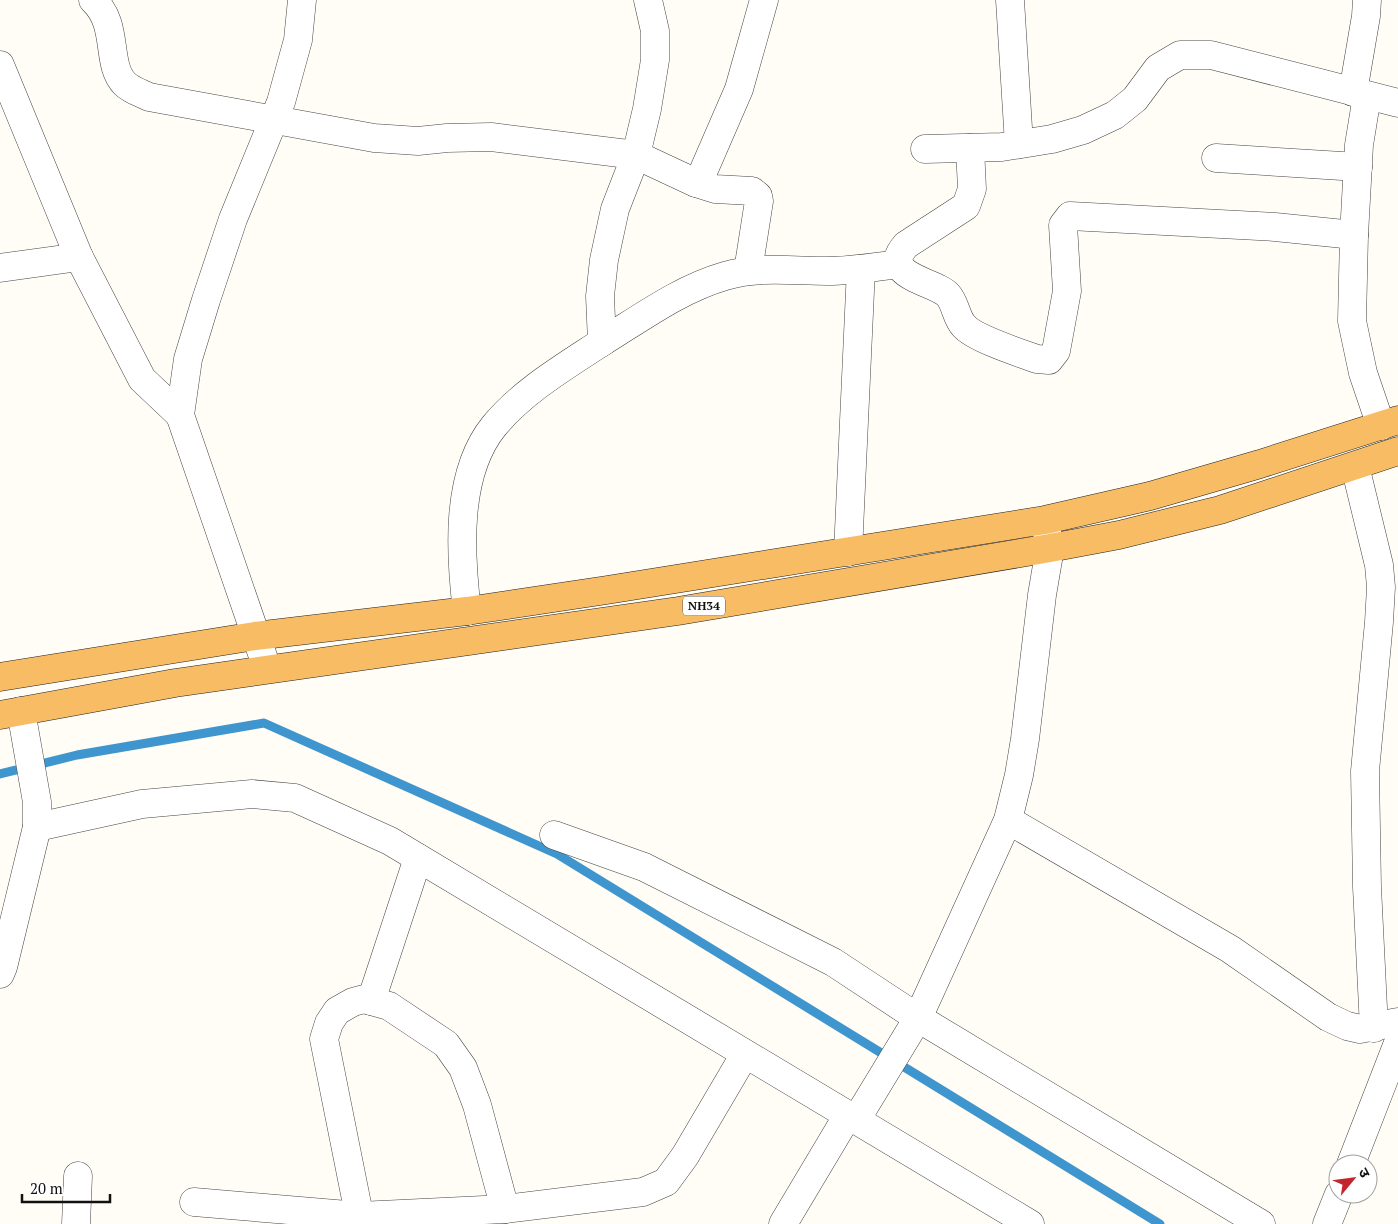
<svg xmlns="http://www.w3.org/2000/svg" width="1398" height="1224" font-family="'PT Serif','Noto Sans Devanagari',serif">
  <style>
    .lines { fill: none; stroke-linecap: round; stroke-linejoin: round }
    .stream { stroke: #3f96cf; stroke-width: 9 }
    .minor-casing { stroke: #444; stroke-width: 29 }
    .tertiary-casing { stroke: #444; stroke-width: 29 }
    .trunk-casing { stroke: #222; stroke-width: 29 }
    .minor { stroke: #fff; stroke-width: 28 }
    .tertiary { stroke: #fff; stroke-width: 28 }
    .trunk { stroke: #f7bc64; stroke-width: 28 }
    .labels { text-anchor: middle; stroke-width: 5; stroke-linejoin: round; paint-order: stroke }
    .shield { fill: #fff; stroke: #585858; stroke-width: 1 }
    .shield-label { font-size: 12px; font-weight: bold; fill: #111 }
  </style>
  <rect width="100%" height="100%" fill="#fffdf5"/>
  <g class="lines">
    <polyline class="stream" points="0,774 77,755 264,723 557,854 1160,1224"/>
    <g class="minor-casing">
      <g id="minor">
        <path d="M93,0c27,25 12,64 32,84 6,6 16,9 24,13l225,41 44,3 29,-3 44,-1 145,18 60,28 19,6 37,2 6,5 1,5 -11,70"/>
        <polyline points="1010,0 1019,144"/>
        <polyline points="0,65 79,257 142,379 180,415"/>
        <polyline points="1353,92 1366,16 1367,0"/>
        <polyline points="1367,96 1359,145 1354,235 1352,321 1363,373 1381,426"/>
        <path d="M970,148l2,41 -6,17 -60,39c-28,31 29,36 42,50 8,9 8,23 16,31 10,12 56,27 73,33l12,1 7,-9 11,-60 -4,-66 7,-9 205,11 79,8"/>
        <polyline points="925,149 1002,147 1052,139 1083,130 1115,115 1135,99 1158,68 1180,55 1211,55 1398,103"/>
        <polyline points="1216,158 1358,167"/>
        <polyline points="696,183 703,172 739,89 764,0"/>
        <polyline points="0,268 79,257"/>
        <path d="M602,342c39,-24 78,-53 123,-66 34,-10 68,-5 102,-5 24,0 48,-4 72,-7"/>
        <polyline points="1355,466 1379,565 1381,587 1379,622 1365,771 1367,887 1374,1028"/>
        <polyline points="848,552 861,269"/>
        <path d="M467,611c-7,-58 -12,-137 27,-185 29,-35 70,-59 108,-84l-2,-46 4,-36 11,-51 21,-54 11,-46 8,-49v-29l-7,-31"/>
        <polyline points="1008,820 1230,949 1328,1017 1347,1026 1360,1029 1398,1022"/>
        <polyline points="37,827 142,804 252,794 295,798 390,841 1030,1224"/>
        <polyline points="554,835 644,867 833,962 918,1018 1261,1224"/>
        <polyline points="0,974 3,967 37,827 37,802 21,711"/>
        <polyline points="371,1001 418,858"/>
        <polyline points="856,1120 918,1018 1008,820 1019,775 1025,739 1042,595 1050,548 1046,527"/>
        <polyline points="1351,1164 1398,1043"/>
        <polyline points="194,1202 359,1216 505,1209 643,1192 666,1182 685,1156 745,1054"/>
        <polyline points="76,1224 78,1176"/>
        <polyline points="361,1224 324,1039 329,1023 337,1011 353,1002 364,999 389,1006 446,1044 463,1068 477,1105 505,1209"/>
        <polyline points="783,1224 848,1115"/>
        <polyline points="1327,1224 1339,1194"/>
      </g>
    </g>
    <g class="tertiary-casing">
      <polyline id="tertiary" points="267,668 180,415 188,359 206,300 233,219 281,102 298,40 302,0"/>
    </g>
    <g class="trunk-casing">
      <g id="trunk">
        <polyline points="0,677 255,636 467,611 607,590 1045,520 1150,496 1260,464 1398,420"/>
        <polyline points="0,715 175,683 678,611 1050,548 1119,535 1220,510 1398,451"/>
      </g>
    </g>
    <use href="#minor" class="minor"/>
    <use href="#tertiary" class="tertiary"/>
    <use href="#trunk" class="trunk"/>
  </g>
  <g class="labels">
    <rect class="shield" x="683" y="596.5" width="42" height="19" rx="4"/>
    <g class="shield-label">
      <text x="704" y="610">NH34</text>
    </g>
  </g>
  <g transform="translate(1353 1179) rotate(61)"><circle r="24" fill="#ffffff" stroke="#a0a0a0"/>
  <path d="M0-4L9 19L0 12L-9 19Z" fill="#c4262e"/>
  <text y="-8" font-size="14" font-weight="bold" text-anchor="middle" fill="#111111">उ</text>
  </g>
  <path d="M22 1194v8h88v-8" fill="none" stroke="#111111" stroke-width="2.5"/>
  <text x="30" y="1194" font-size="15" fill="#111111" stroke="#ffffff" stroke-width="4" paint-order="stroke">20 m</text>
</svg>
